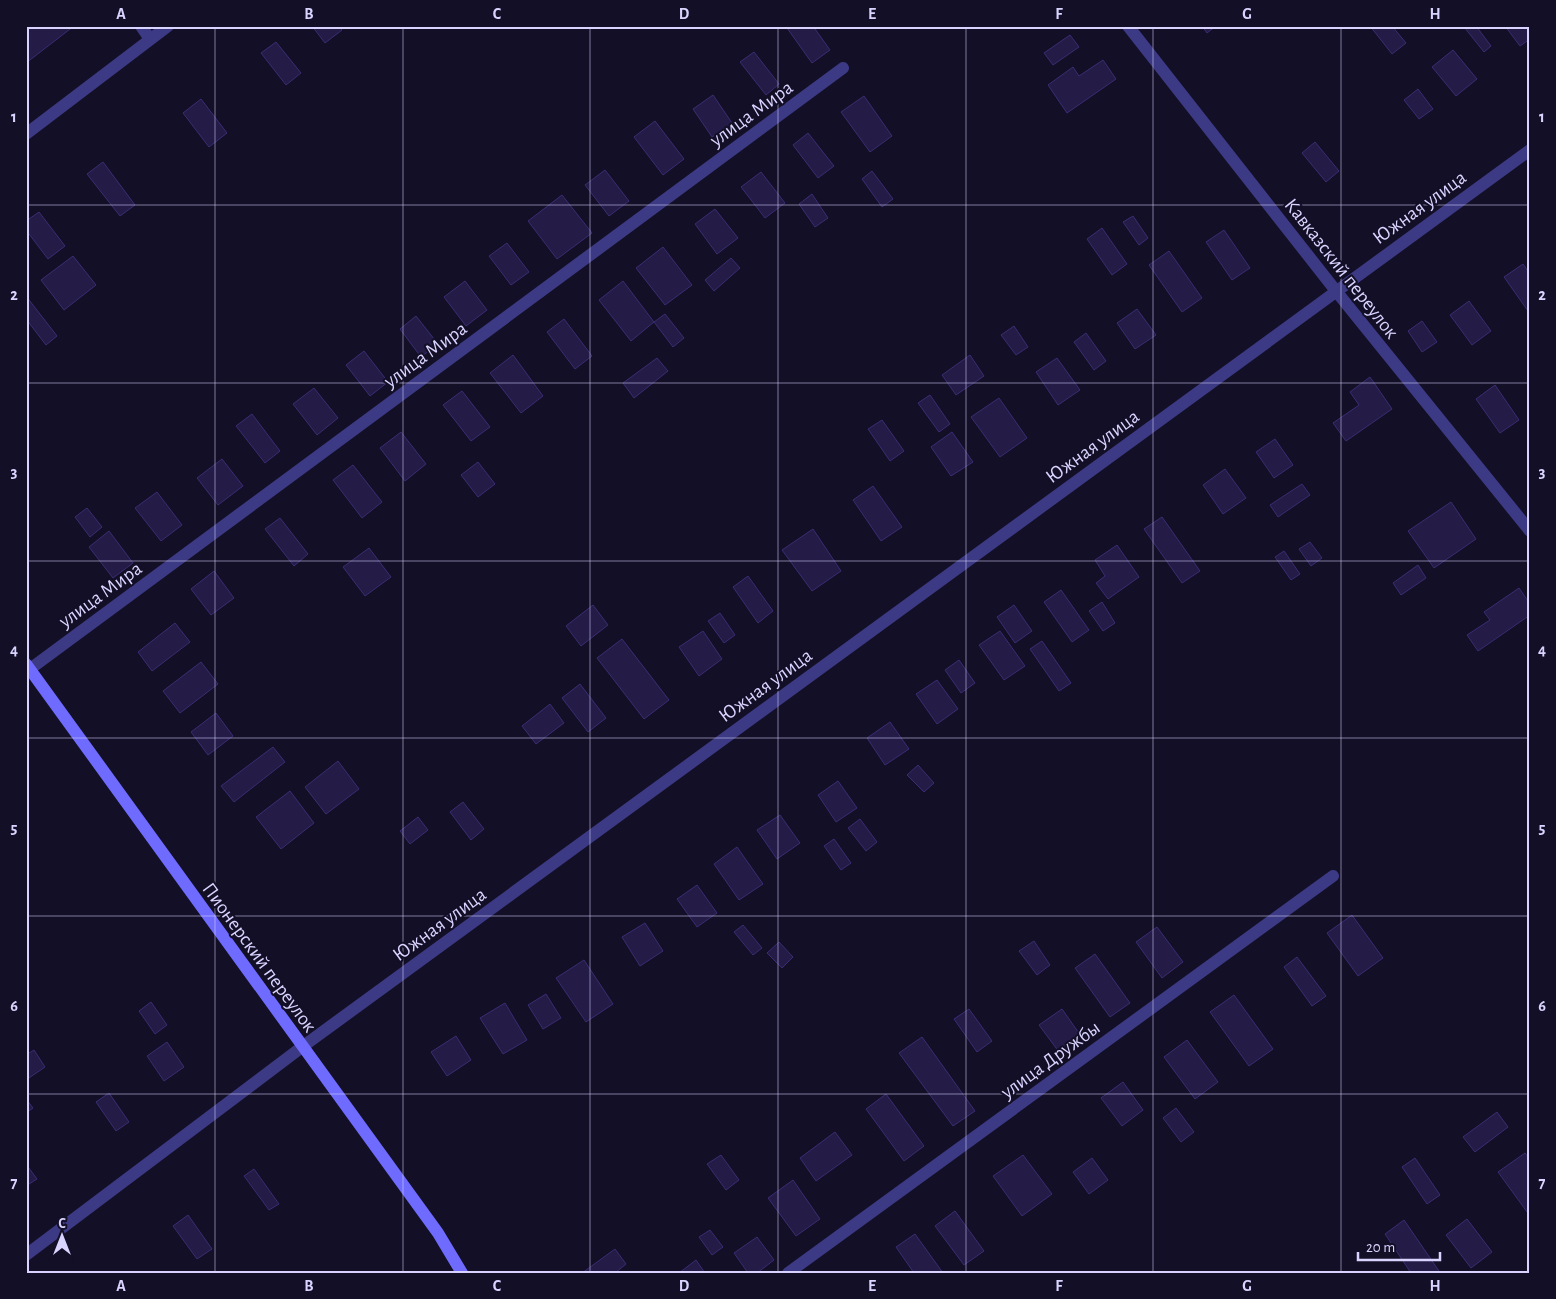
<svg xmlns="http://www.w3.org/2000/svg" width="1556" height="1299" font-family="'Alegreya Sans',sans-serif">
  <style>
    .building { fill: #241b47; stroke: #3b2d73 }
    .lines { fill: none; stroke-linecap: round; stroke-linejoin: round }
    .lane { stroke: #3d3a85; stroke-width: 12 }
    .street { stroke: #3d3a85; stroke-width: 12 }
    .secondary { stroke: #6f6bff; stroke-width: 12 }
    .grid { fill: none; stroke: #d9d4ff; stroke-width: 1; stroke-opacity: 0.55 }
    .labels { text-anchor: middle; stroke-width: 4; stroke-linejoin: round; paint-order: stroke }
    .street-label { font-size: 20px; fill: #d9d4ff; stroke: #130f26 }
    .neatline { fill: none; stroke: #d9d4ff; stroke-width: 2 }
    .grid-label { font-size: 16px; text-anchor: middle; font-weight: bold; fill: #d9d4ff }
  </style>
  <rect width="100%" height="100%" fill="#130f26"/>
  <g class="building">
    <polygon points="26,26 74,26 26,63"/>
    <polygon points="312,26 339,26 342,30 325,43"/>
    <polygon points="789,26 813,26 830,50 812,63 787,28"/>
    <polygon points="1202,26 1216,26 1207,33"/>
    <polygon points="1370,26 1392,26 1406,43 1392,54"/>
    <polygon points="1476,26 1491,46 1484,52 1464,27"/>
    <polygon points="1505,26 1530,26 1530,39 1520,46"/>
    <polygon points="1070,35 1079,47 1053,65 1044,53"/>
    <polygon points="276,42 301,73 286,85 261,53"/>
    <polygon points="1453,50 1477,79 1456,96 1432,67"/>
    <polygon points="754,52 779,84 766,95 740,62"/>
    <polygon points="1103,60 1116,79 1067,113 1048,85 1073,67 1079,76"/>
    <polygon points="1418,89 1433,109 1419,119 1404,100"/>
    <polygon points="713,95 732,123 712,137 693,109"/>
    <polygon points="864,96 892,136 870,152 841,112"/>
    <polygon points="201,99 227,133 209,147 183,113"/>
    <polygon points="655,121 684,159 663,175 634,137"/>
    <polygon points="808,133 834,166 818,178 793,145"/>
    <polygon points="1315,142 1339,171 1326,182 1302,153"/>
    <polygon points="103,162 135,205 120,216 87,174"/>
    <polygon points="605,170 629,201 609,216 585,185"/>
    <polygon points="872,171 893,199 882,207 862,179"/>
    <polygon points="761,172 785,203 765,218 741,187"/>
    <polygon points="812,194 828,218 815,227 799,204"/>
    <polygon points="562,195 592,233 557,259 528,221"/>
    <polygon points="715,209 738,238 717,254 695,224"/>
    <polygon points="39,212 65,246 48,259 26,230 26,221"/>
    <polygon points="1133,216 1148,238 1139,245 1123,222"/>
    <polygon points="1102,228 1127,264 1112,275 1087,239"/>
    <polygon points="1224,230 1250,268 1232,280 1206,242"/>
    <polygon points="507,243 529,272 511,285 489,256"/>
    <polygon points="663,247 692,285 665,305 636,268"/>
    <polygon points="1169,251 1202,298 1182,312 1149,265"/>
    <polygon points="73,256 96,285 64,310 41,280"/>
    <polygon points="731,258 740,268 714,291 705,280"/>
    <polygon points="1523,264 1530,274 1530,309 1528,311 1504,277"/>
    <polygon points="465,281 487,310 466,326 444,297"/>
    <polygon points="623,281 654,322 631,341 599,300"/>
    <polygon points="26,296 57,336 46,345 26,319"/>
    <polygon points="1469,301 1491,331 1472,345 1450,315"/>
    <polygon points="1137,309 1156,335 1135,349 1117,323"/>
    <polygon points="665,314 684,338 673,347 654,322"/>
    <polygon points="416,316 438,344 421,357 400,329"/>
    <polygon points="564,319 592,356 575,369 547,332"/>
    <polygon points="1422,321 1437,342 1422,352 1408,331"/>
    <polygon points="1014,326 1028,347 1016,355 1001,335"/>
    <polygon points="1086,333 1106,361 1094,370 1074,342"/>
    <polygon points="364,351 388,382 370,396 346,365"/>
    <polygon points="513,355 543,396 521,413 490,373"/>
    <polygon points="970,355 984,376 956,395 942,375"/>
    <polygon points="657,358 668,371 634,398 623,383"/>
    <polygon points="1057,358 1080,390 1058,405 1036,372"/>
    <polygon points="1370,377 1392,409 1346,441 1333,423 1359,405 1350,392"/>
    <polygon points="1495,385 1519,420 1500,433 1476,399"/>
    <polygon points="314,388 338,418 317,435 293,404"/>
    <polygon points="462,391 490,427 471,441 443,405"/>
    <polygon points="930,395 950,424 939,432 918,403"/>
    <polygon points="999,398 1027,438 1000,457 971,417"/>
    <polygon points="252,414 280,451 265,463 236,426"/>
    <polygon points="882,420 904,451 890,461 868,429"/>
    <polygon points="401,432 426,464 405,481 380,448"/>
    <polygon points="952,432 973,462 951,476 931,447"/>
    <polygon points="1275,439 1293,465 1274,478 1256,452"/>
    <polygon points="222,459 243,486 218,505 197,478"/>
    <polygon points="478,462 495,484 478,497 461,475"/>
    <polygon points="353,465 382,502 362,518 333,480"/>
    <polygon points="1225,469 1246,498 1223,514 1203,485"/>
    <polygon points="1302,484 1310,495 1278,517 1270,505"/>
    <polygon points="873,486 902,527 881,541 853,500"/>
    <polygon points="157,492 182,525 161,541 135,508"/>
    <polygon points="1451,502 1476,539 1434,568 1408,531"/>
    <polygon points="87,508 102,527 90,537 75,517"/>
    <polygon points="1162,517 1200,571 1182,583 1144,529"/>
    <polygon points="280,518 308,554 294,566 265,529"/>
    <polygon points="813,529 841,571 812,591 782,550"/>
    <polygon points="109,531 133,563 113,578 89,547"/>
    <polygon points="1310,542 1322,558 1311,566 1299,549"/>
    <polygon points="1117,545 1139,577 1108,599 1096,583 1105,576 1095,560"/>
    <polygon points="369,548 391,577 365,596 343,567"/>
    <polygon points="1284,551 1300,574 1291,580 1275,557"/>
    <polygon points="1418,565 1426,578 1401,595 1393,583"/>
    <polygon points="214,571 234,598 211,615 191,589"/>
    <polygon points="748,576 773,611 758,623 733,587"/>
    <polygon points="1519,588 1530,604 1530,615 1478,651 1467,635 1490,620 1484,612"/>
    <polygon points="1061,590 1089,630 1072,642 1044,602"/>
    <polygon points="1102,602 1115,623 1103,631 1089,611"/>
    <polygon points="593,605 608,625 581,646 566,626"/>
    <polygon points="1014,605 1032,631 1015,643 997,617"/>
    <polygon points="720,613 735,635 724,643 708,621"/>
    <polygon points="175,623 190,642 152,671 138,652"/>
    <polygon points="703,631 722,659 699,676 679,647"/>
    <polygon points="1000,631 1025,666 1004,680 979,645"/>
    <polygon points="622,639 669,700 644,719 597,658"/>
    <polygon points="1042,641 1071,683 1059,691 1030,649"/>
    <polygon points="959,660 975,683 961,693 945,670"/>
    <polygon points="201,662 218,684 180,713 163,691"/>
    <polygon points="937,680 958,709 937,724 916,694"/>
    <polygon points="580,684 606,718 588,732 562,698"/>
    <polygon points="550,704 564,723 536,744 522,726"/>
    <polygon points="216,713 233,736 208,755 191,732"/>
    <polygon points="890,722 909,749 885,765 867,738"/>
    <polygon points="273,747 285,762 234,802 221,786"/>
    <polygon points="338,761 359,789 326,814 305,787"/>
    <polygon points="918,765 934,783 924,792 907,775"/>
    <polygon points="838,781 857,808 836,822 818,795"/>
    <polygon points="290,791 314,823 281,849 256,817"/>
    <polygon points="463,802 484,829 471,840 450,812"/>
    <polygon points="780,815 800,843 777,859 757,830"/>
    <polygon points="418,817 428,830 410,844 400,831"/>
    <polygon points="860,819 877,842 866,851 848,828"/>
    <polygon points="834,839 851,863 841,870 824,846"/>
    <polygon points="737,847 763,884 739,900 714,864"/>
    <polygon points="697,885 717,913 697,927 677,899"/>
    <polygon points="1352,915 1383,958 1358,976 1327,933"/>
    <polygon points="645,923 663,951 640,966 622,937"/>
    <polygon points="743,925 762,948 753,955 734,932"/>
    <polygon points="1157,927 1183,962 1162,978 1136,942"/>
    <polygon points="1034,941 1050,965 1037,975 1019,951"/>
    <polygon points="779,942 793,957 782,968 767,953"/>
    <polygon points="1095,954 1130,1003 1110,1017 1075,968"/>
    <polygon points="1297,957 1326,996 1312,1006 1284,967"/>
    <polygon points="584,960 613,1004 586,1022 556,978"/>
    <polygon points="546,994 561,1018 543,1029 528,1005"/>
    <polygon points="1234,995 1273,1049 1249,1066 1210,1012"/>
    <polygon points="151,1002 167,1025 155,1034 139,1011"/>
    <polygon points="505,1003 527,1040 503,1054 480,1018"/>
    <polygon points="969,1009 992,1041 977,1052 954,1019"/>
    <polygon points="1062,1009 1081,1036 1059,1052 1039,1025"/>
    <polygon points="456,1036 471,1060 447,1076 431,1052"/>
    <polygon points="922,1037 975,1111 953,1126 899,1053"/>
    <polygon points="1187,1040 1218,1082 1195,1099 1164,1057"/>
    <polygon points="167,1042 184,1067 164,1081 147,1056"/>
    <polygon points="34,1050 45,1067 26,1080 26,1055"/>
    <polygon points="1123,1082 1143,1110 1122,1126 1101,1098"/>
    <polygon points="109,1093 129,1122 116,1131 96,1102"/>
    <polygon points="886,1094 924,1146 904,1161 866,1109"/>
    <polygon points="26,1099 33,1108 26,1113"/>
    <polygon points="1176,1108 1194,1132 1181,1142 1163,1118"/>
    <polygon points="1497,1112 1508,1127 1475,1152 1463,1137"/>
    <polygon points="835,1132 852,1155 816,1181 800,1158"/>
    <polygon points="1525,1153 1530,1159 1530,1216 1498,1172"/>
    <polygon points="721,1155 739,1180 726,1190 707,1164"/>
    <polygon points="1023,1155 1052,1194 1022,1216 993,1176"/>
    <polygon points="1092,1158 1108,1180 1089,1194 1073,1172"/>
    <polygon points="1415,1158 1440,1195 1427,1204 1402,1167"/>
    <polygon points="26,1164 37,1179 26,1186"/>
    <polygon points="254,1169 279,1204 269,1210 244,1176"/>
    <polygon points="793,1180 820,1219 796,1236 768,1198"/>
    <polygon points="955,1211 984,1251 964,1265 935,1226"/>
    <polygon points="188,1215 212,1249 197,1259 173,1226"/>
    <polygon points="1467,1219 1492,1252 1471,1268 1446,1235"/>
    <polygon points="1404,1220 1439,1271 1436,1273 1411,1273 1385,1234"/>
    <polygon points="710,1230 723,1247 712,1255 699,1237"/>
    <polygon points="915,1234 943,1273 914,1273 896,1247"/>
    <polygon points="757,1237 774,1260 757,1273 748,1273 734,1253"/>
    <polygon points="615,1249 626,1264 615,1273 582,1273"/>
    <polygon points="696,1260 705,1273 679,1273"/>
  </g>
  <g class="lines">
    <polyline class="lane" points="141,26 150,39"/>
    <g class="street">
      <polyline points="1128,26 1336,291 1530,531"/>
      <polyline points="26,134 168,26"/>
      <polyline points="30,669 843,68"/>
      <polyline points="26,1255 302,1047 1530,150"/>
      <polyline points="788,1273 1333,876"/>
    </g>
    <polyline class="secondary" points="26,664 438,1233 462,1273"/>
  </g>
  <path class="grid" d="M215,26v1247M403,26v1247M590,26v1247M778,26v1247M966,26v1247M1153,26v1247M1341,26v1247M26,205h1504M26,383h1504M26,561h1504M26,738h1504M26,916h1504M26,1094h1504"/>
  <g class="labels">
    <g class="street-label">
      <text transform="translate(751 113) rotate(-36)" y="7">улица Мира</text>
      <text transform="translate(1419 207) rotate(-36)" y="7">Южная улица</text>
      <text transform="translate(1342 268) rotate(52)" y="7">Кавказский переулок</text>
      <text transform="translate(425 354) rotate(-36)" y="7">улица Мира</text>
      <text transform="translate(1092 446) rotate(-36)" y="7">Южная улица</text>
      <text transform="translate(100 594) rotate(-36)" y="7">улица Мира</text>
      <text transform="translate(765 685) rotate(-36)" y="7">Южная улица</text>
      <text transform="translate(439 924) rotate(-36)" y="7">Южная улица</text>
      <text transform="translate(260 957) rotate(54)" y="7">Пионерский переулок</text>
      <text transform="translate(1050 1059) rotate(-36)" y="7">улица Дружбы</text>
    </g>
  </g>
  <rect width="1556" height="1299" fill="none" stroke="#130f26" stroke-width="55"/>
  <g transform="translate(62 1236)" stroke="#130f26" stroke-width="4" paint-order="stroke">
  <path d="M0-4L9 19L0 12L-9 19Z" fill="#d9d4ff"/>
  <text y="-8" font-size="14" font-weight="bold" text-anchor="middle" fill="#d9d4ff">С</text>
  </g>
  <path d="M1358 1252v8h82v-8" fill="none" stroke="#d9d4ff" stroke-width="2.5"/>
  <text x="1366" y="1252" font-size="15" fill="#d9d4ff" stroke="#130f26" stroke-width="4" paint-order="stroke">20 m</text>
  <rect x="28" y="28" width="1500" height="1244" class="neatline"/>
  <g class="grid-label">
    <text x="121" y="19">A</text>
    <text x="309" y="19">B</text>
    <text x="497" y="19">C</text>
    <text x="684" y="19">D</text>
    <text x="872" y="19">E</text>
    <text x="1059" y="19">F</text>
    <text x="1247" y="19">G</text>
    <text x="1435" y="19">H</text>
    <text x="14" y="122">1</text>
    <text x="1542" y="122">1</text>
    <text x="14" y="300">2</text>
    <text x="1542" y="300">2</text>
    <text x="14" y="477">3</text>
    <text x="1542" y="477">3</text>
    <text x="14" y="655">4</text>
    <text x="1542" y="655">4</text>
    <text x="14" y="833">5</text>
    <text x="1542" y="833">5</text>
    <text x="14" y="1011">6</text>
    <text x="1542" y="1011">6</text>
    <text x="14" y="1188">7</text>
    <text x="1542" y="1188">7</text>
    <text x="121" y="1291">A</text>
    <text x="309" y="1291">B</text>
    <text x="497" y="1291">C</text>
    <text x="684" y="1291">D</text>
    <text x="872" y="1291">E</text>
    <text x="1059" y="1291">F</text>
    <text x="1247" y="1291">G</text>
    <text x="1435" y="1291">H</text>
  </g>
</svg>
